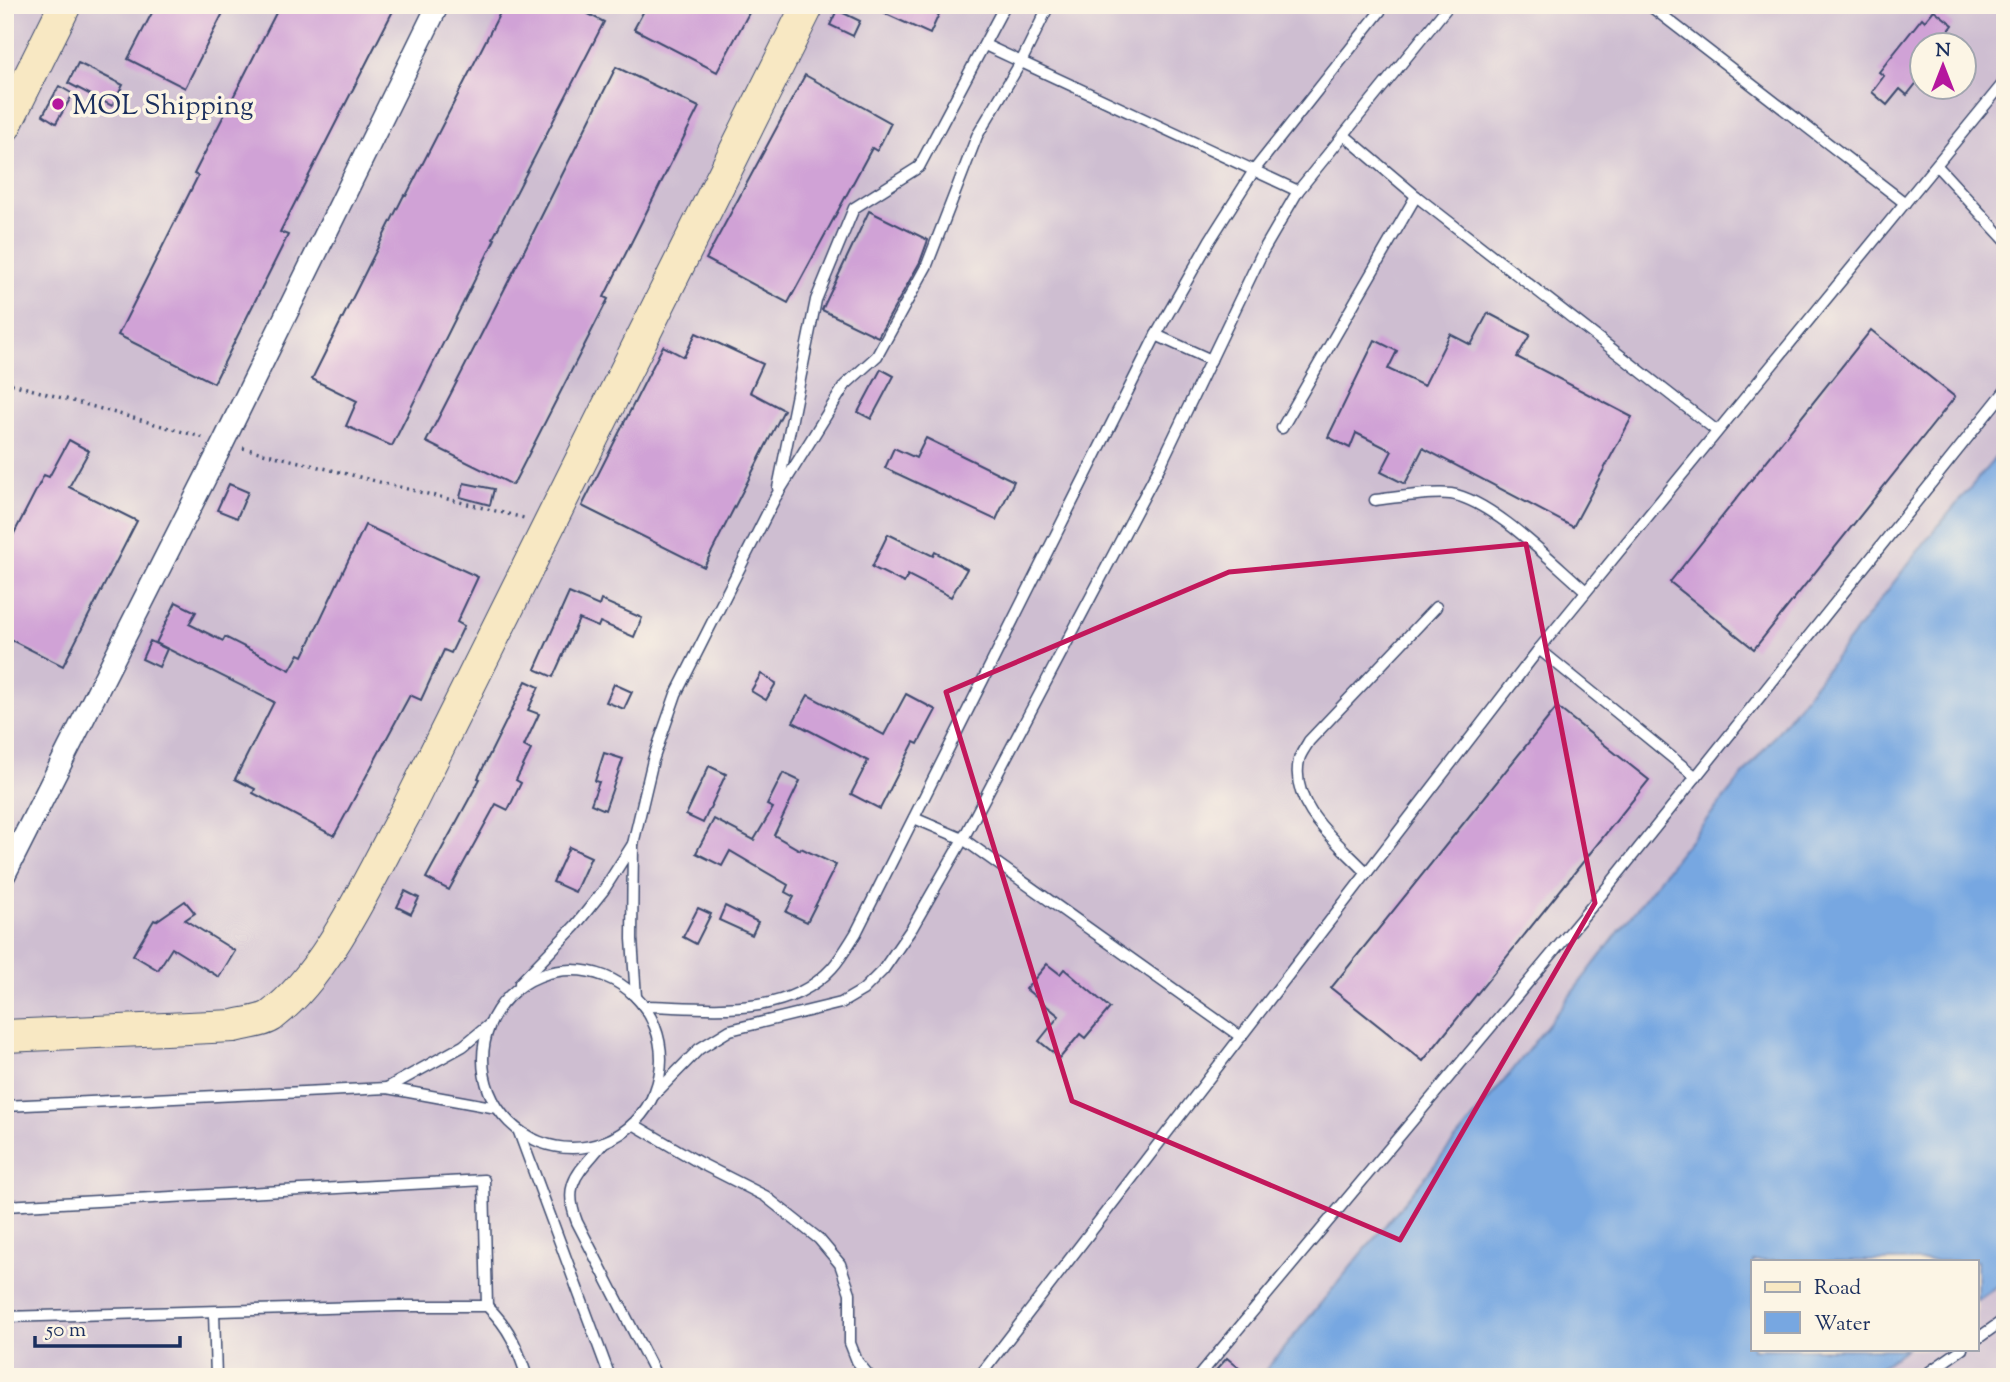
<svg xmlns="http://www.w3.org/2000/svg" width="2010" height="1382" font-family="'Sorts Mill Goudy',serif">
  <style>
    .industrial { fill: #cebed1; fill-rule: evenodd }
    .water { fill: #77a7e1; stroke: #496ba0; stroke-width: 2 }
    .building { fill: #d0a2d6 }
    .lines { fill: none; stroke-linecap: round; stroke-linejoin: round }
    .lane-casing { stroke: #3c4a6e; stroke-width: 13 }
    .street-casing { stroke: #3c4a6e; stroke-width: 24 }
    .secondary-casing { stroke: #3c4a6e; stroke-width: 34 }
    .path { stroke: #3c4a6e; stroke-width: 3.5; stroke-dasharray: 2 5; stroke-linecap: butt }
    .lane { stroke: #fff; stroke-width: 10 }
    .street { stroke: #fff; stroke-width: 21 }
    .secondary { stroke: #f8e8c3; stroke-width: 32 }
    .marked { fill: none; stroke: #c2185b; stroke-width: 5; stroke-linejoin: round }
    .poi-dot { fill: #b5179e; stroke: #fcf5e5; stroke-width: 2.5 }
    .labels { text-anchor: middle; stroke-width: 7; stroke-linejoin: round; paint-order: stroke }
    .poi-label { font-size: 28px; fill: #1b2f5e; stroke: #fcf5e5; text-anchor: start }
  </style>
  <rect width="100%" height="100%" fill="#fcf5e5"/>
  <filter id="ink" filterUnits="userSpaceOnUse"><feTurbulence type="fractalNoise" baseFrequency=".0143" numOctaves="2"/><feDisplacementMap in="SourceGraphic" scale="14" xChannelSelector="R" yChannelSelector="G"/><feConvolveMatrix kernelMatrix="1 2 1 2 8 2 1 2 1" color-interpolation-filters="sRGB"/></filter>
  <filter id="wash" filterUnits="userSpaceOnUse"><feTurbulence type="fractalNoise" baseFrequency=".00686" numOctaves="4" result="noise"/><feDisplacementMap in="SourceGraphic" scale="28" xChannelSelector="R" yChannelSelector="G"/><feGaussianBlur stdDeviation="1.57" result="paint"/><feColorMatrix in="noise" values="0 0 0 0 0 0 0 0 0 0 0 0 0 0 0 0 0 1.4 0 .05"/><feComposite in="paint" operator="in"/></filter>
  <g filter="url(#wash)">
    <rect width="100%" height="100%" fill="#f6e5cb"/>
    <g class="industrial">
      <path d="M5,5h2000v441l-76,91 -159,205 -90,110 -171,223 -249,302h-1255zM1923,46h42v42h-42z"/>
      <polygon points="2005,1280 2005,1377 1866,1377 1906,1349 1977,1349 1977,1300"/>
    </g>
    <polygon class="water" points="2005,446 2005,1280 1977,1300 1977,1261 1753,1261 1753,1349 1906,1349 1866,1377 1260,1377 1509,1075 1680,852 1770,742 1929,537"/>
    <g id="blocks">
      <g class="building">
        <polygon points="156,5 227,5 185,88 128,59"/>
        <polygon points="280,5 396,5 280,232 288,235 214,383 118,335 198,176 194,174"/>
        <polygon points="504,5 571,5 604,22 493,238 495,239 392,446 346,426 357,401 312,379 404,195 406,196"/>
        <polygon points="647,5 734,5 749,13 717,72 634,29"/>
        <polygon points="866,5 925,5 940,12 930,34"/>
        <polygon points="837,10 860,21 853,36 830,25"/>
        <polygon points="1934,10 1953,25 1944,37 1956,46 1922,46 1922,76 1907,95 1900,89 1887,105 1872,92 1884,76 1879,72 1922,18 1925,21"/>
        <polygon points="78,63 123,85 112,106 68,83"/>
        <polygon points="616,67 699,107 604,297 608,299 513,485 426,442 522,255"/>
        <polygon points="805,75 891,123 877,151 872,148 788,303 706,259"/>
        <polygon points="59,86 73,94 56,123 43,115"/>
        <polygon points="869,211 928,240 920,262 878,337 822,310"/>
        <polygon points="1488,313 1530,335 1517,357 1632,417 1573,527 1423,448 1405,484 1381,472 1392,451 1356,433 1350,448 1328,437 1375,340 1397,351 1388,369 1424,386 1450,334 1471,345"/>
        <polygon points="1871,330 1955,397 1754,649 1670,582"/>
        <polygon points="696,333 763,364 750,392 784,410 704,567 582,506 663,346 684,357"/>
        <polygon points="881,369 894,376 871,419 858,412"/>
        <polygon points="926,438 1014,481 996,520 885,468 894,448 916,458"/>
        <polygon points="69,440 89,451 69,487 137,521 63,666 5,637 5,551 44,475 49,477"/>
        <polygon points="464,483 494,489 490,505 460,497"/>
        <polygon points="229,484 248,492 237,518 217,510"/>
        <polygon points="365,525 478,577 457,622 464,626 451,653 444,650 421,700 410,695 334,836 253,793 255,789 235,779 274,702 156,643 176,602 196,612 189,624 223,641 225,637 290,670 299,654 303,656"/>
        <polygon points="888,534 933,556 935,552 967,569 951,597 908,575 904,583 872,567"/>
        <polygon points="569,593 599,606 601,600 642,618 634,637 600,622 598,627 579,619 553,677 535,669"/>
        <polygon points="150,641 167,649 159,667 142,659"/>
        <polygon points="761,674 776,683 766,700 751,691"/>
        <polygon points="526,681 539,687 528,710 539,714 524,746 531,750 516,780 521,783 508,810 496,804 449,890 426,878 480,779 478,778"/>
        <polygon points="614,684 632,692 624,709 606,702"/>
        <polygon points="906,694 936,710 918,744 914,742 880,809 851,794 868,761 793,722 808,695 884,735"/>
        <polygon points="1557,707 1649,780 1423,1061 1331,988"/>
        <polygon points="604,753 623,759 605,810 591,804 599,782 595,781"/>
        <polygon points="709,766 726,774 703,823 686,815"/>
        <polygon points="783,773 800,781 774,835 800,850 801,848 836,865 807,922 786,912 794,897 785,892 788,885 730,851 722,866 696,853 714,819 754,840 773,808 767,805"/>
        <polygon points="569,847 591,857 575,892 553,882"/>
        <polygon points="405,891 419,898 411,914 397,907"/>
        <polygon points="185,901 195,913 185,920 235,951 219,977 172,948 158,970 133,955 154,920 156,921"/>
        <polygon points="725,906 758,922 752,935 719,920"/>
        <polygon points="698,908 711,914 696,944 683,937"/>
        <polygon points="1047,964 1060,974 1064,969 1110,1008 1085,1038 1080,1034 1060,1058 1039,1041 1059,1016 1026,989"/>
        <polygon points="1227,1358 1239,1368 1230,1377 1210,1377"/>
      </g>
    </g>
  </g>
  <g filter="url(#ink)">
    <use href="#blocks" fill-opacity="0" stroke="#3c4a6e" stroke-width="2"/>
    <g class="lines">
      <g class="lane-casing">
        <g id="lane">
          <polyline points="1649,5 1905,203"/>
          <polyline points="985,45 1298,191"/>
          <polyline points="1344,135 1416,196 1717,431"/>
          <polyline points="1937,166 2005,240"/>
          <polyline points="1156,335 1211,360"/>
          <polyline points="1282,428 1416,196"/>
          <polyline points="778,488 816,300 854,208 919,167 1005,5"/>
          <path d="M1375,500c20,-2 56,-9 76,-6 42,7 101,68 135,97"/>
          <polyline points="1539,649 1696,777"/>
          <polyline points="914,818 963,839 1241,1037"/>
          <path d="M1367,873c-28,-30 -78,-66 -68,-113 1,-6 7,-13 10,-19l127,-134"/>
          <circle cx="572" cy="1059" r="89"/>
          <polyline points="520,983 575,926 603,891 633,844"/>
          <polyline points="636,997 632,939 633,844 653,760 676,694 775,498 845,385 877,356 927,265 977,136 1021,62 1049,5"/>
          <path d="M644,1006c62,1 141,14 188,-38 9,-10 17,-24 24,-35l300,-598 54,-95 45,-71 130,-164"/>
          <polyline points="387,1088 463,1046 489,1025"/>
          <polyline points="653,1096 699,1049 730,1030 841,1003 863,990 883,970 912,928 963,839 1160,466 1263,251 1298,191 1449,5"/>
          <polyline points="5,1106 387,1088 497,1108"/>
          <polyline points="633,1124 700,1163 765,1196 819,1239 840,1264 850,1293 850,1343 857,1361 870,1377"/>
          <polyline points="519,1132 610,1377"/>
          <path d="M604,1142c-24,30 -43,40 -27,80l80,155"/>
          <polyline points="5,1206 484,1180 487,1306"/>
          <polyline points="214,1312 216,1377"/>
          <path d="M5,1317l392,-11h90c23,22 30,41 40,71"/>
          <polyline points="1977,1339 2005,1319"/>
          <polyline points="979,1377 1539,649 2005,81"/>
          <polyline points="1198,1377 1602,894 2005,391"/>
          <polyline points="1922,1377 1962,1349"/>
        </g>
      </g>
      <g class="street-casing">
        <polyline id="street" points="5,874 223,443 438,5"/>
      </g>
      <g class="secondary-casing">
        <g id="secondary">
          <polyline points="5,126 65,5"/>
          <path d="M5,1036l229,-10c11,-3 28,-4 37,-10 59,-45 100,-142 136,-206l401,-805"/>
        </g>
      </g>
      <g class="path">
        <polyline points="5,382 205,438"/>
        <polyline points="243,448 524,518"/>
      </g>
      <use href="#lane" class="lane"/>
      <use href="#street" class="street"/>
      <use href="#secondary" class="secondary"/>
    </g>
  </g>
  <path class="marked" d="M1526,544l69,359 -195,337 -328,-139 -126,-409 283,-120z"/>
  <circle class="poi-dot" cx="58" cy="104" r="7"/>
  <g class="labels">
    <g class="poi-label">
      <text x="72" y="114">MOL Shipping</text>
    </g>
  </g>
  <rect width="2010" height="1382" fill="none" stroke="#fcf5e5" stroke-width="28"/>
  <rect x="1751" y="1260" width="228" height="91" fill="#fcf5e5" stroke="#a2a6af" stroke-width="2"/>
  <rect x="1765" y="1282" width="35" height="10" fill="#f8e8c3" stroke="#a2a6af" stroke-width="2"/>
  <text x="1814" y="1294" font-size="21" fill="#1b2f5e">Road</text>
  <rect x="1765" y="1312" width="35" height="21" fill="#77a7e1" stroke="#a2a6af" stroke-width="2"/>
  <text x="1814" y="1330" font-size="21" fill="#1b2f5e">Water</text>
  <g transform="translate(1943 66)"><circle r="33" fill="#fcf5e5" stroke="#a2a6af" stroke-width="2"/>
  <path d="M0-5L12 26L0 18L-12 26Z" fill="#b5179e"/>
  <text y="-10" font-size="19" font-weight="bold" text-anchor="middle" fill="#1b2f5e">N</text>
  </g>
  <path d="M35 1336v10h145v-10" fill="none" stroke="#1b2f5e" stroke-width="3.5"/>
  <text x="46" y="1336" font-size="21" fill="#1b2f5e" stroke="#fcf5e5" stroke-width="5" paint-order="stroke">50 m</text>
</svg>
